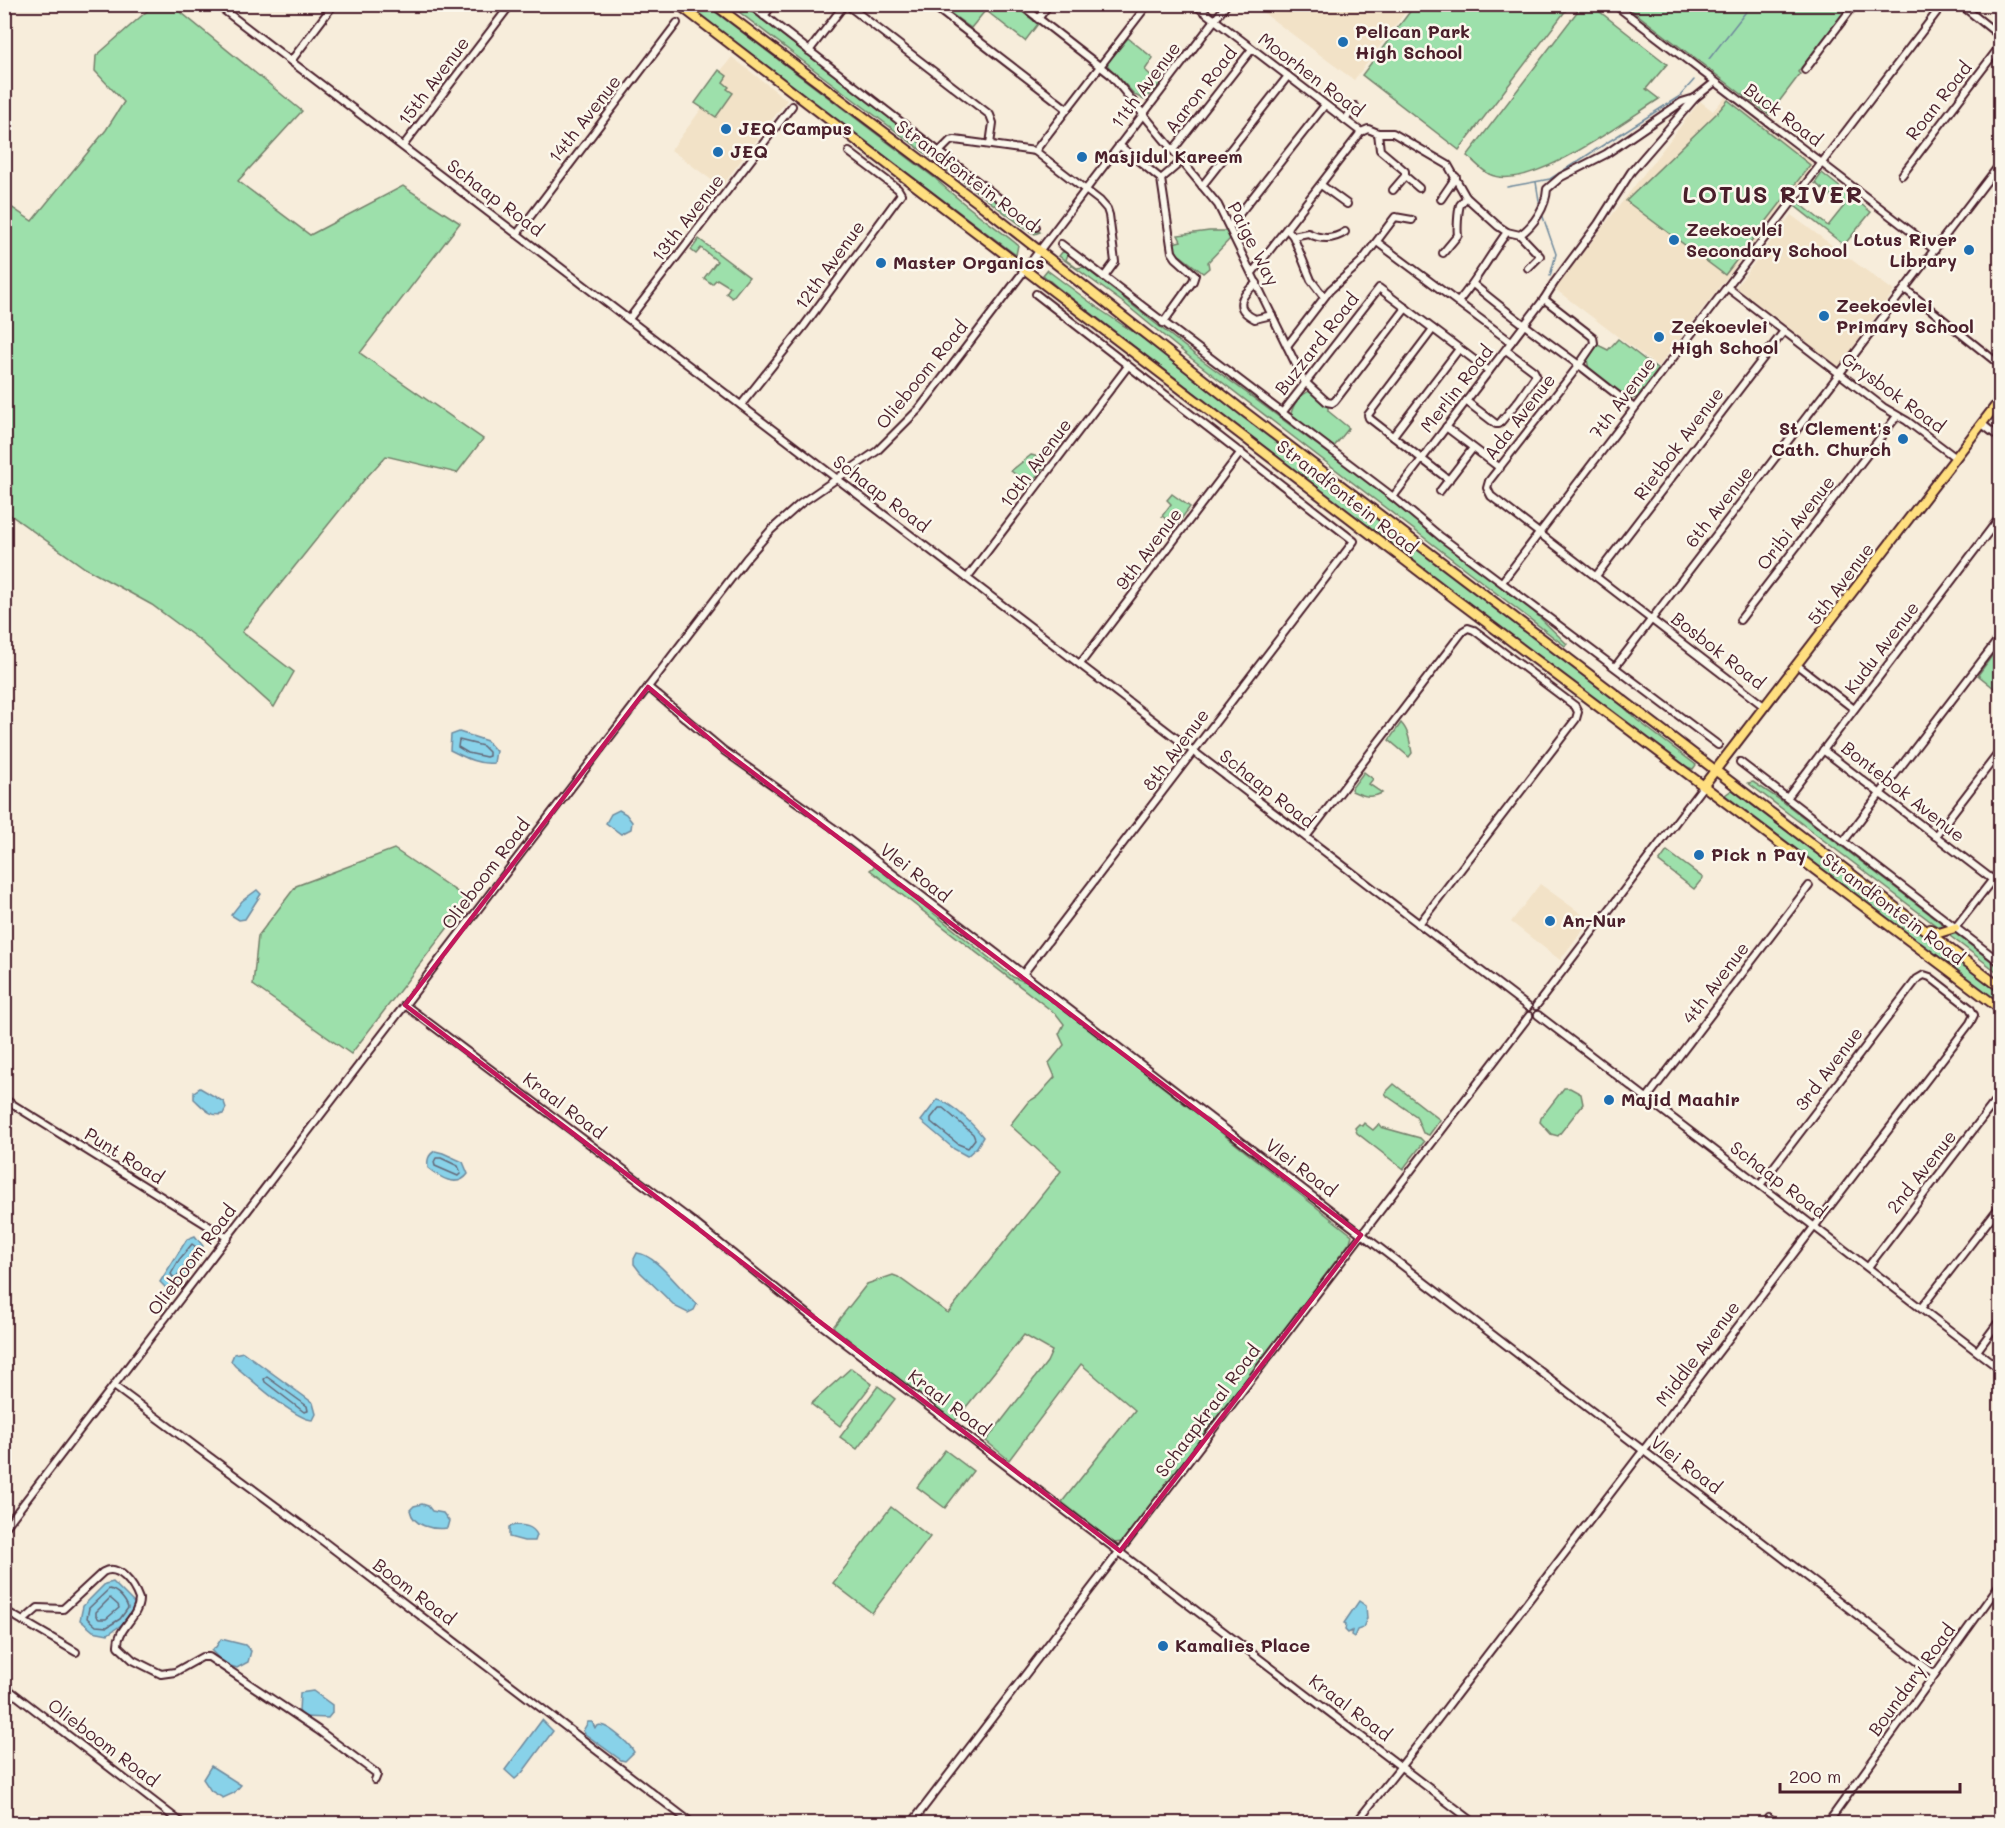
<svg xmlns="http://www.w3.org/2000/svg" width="2005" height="1828" font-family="Mali,sans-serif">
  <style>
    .built { fill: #f2e2c7 }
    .green { fill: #9de0ab; stroke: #74806b; stroke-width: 1.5 }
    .water { fill: #88d2e9; stroke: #6f8a9d; stroke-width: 1.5 }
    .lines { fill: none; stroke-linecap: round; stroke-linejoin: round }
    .shore { stroke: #636777; stroke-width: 1.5 }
    .stream { stroke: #6f8a9d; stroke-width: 1.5 }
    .minor-casing { stroke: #4a1f2b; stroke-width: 10 }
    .major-casing { stroke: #4a1f2b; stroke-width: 12 }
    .minor { stroke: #fbf7ec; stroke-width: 6 }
    .major { stroke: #ffdf80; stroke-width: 8 }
    .marked { fill: none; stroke: #c2185b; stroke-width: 4.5; stroke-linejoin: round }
    .poi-dot { fill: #1f6fb2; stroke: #fbf7ec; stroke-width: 2 }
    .labels { text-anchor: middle; stroke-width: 5; stroke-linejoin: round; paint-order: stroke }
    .poi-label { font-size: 18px; font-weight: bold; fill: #4a1f2b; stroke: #fbf7ec; text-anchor: start }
    .street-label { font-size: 18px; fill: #4a1f2b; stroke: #fbf7ec }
    .district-label { font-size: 24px; font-weight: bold; letter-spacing: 1.5px; fill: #4a1f2b; stroke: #fbf7ec }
  </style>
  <rect width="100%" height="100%" fill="#f7eddb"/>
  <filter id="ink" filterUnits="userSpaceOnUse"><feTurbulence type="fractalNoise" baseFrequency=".0167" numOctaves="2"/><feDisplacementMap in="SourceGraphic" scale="12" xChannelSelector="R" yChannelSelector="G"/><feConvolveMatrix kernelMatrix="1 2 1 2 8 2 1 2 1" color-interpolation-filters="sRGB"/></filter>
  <g filter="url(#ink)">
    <g class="built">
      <polygon points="1253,5 1253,4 1411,5 1354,80"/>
      <polygon points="732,57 787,100 721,187 671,150 702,108 695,103"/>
      <polygon points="1725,97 1811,162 1812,167 1658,367 1555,289 1700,101 1713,111"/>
      <polygon points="1791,215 1894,291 1839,367 1736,287"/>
      <polygon points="1540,884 1590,920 1560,960 1511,922"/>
    </g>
    <g class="green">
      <path d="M1583,4l8,1 76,59 -21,25 13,10c-35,22 -131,95 -170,75 -8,-4 -15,-13 -22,-18z"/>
      <polygon points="154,5 172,5 302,111 238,181 310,235 403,186 460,223 360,353 483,439 457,473 386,456 364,480 242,632 294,672 274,707 202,642 152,605 85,568 5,511 5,203 32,221 106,130 124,102 95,71 96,56"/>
      <path d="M685,5h21l230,174c25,25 55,44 82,66l-2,10z"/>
      <polygon points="730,5 743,5 967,178 1040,232 1035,234 1029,231 825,78"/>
      <polygon points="939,5 990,5 971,28"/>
      <polygon points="996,5 1013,5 1038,24 1025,41 989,13"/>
      <polygon points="1415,5 1415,4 1570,5 1459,150 1362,75"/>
      <polygon points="1625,5 1850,5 1798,72 1800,74 1769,115"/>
      <polygon points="1128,38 1153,58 1145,70 1160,84 1144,100 1135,95 1108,66 1107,63"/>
      <polygon points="719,70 727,76 723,82 729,87 727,89 733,93 716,117 695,103"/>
      <polygon points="1728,100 1810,165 1725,275 1626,201 1717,113"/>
      <polygon points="1822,173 1871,212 1844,245 1795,206 1798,202 1828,226 1844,206 1815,183"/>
      <polygon points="1209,231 1227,231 1231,238 1208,262 1209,268 1203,273 1177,253 1173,243 1181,241 1178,235"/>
      <polygon points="699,239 749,277 732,298 726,293 730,287 717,279 712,284 704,278 717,261 701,248 696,254 691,250"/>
      <polygon points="1063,251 1068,254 1066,260 1077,268 1084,267 1198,357 1362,478 1534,612 1567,644 1565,646 1192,359 1125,304 1059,256"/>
      <polygon points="1047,270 1102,311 1145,340 1619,702 1637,720 1696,765 1693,769 1687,767 1462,599 1056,286 1043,275"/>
      <polygon points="1618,339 1658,370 1638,397 1629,400 1589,369 1587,360 1598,345 1608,350"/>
      <path d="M1309,391l19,14v6l21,17 -16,20 -42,-34c2,-10 9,-19 18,-23z"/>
      <polygon points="1031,455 1035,456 1045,465 1030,485 1011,471"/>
      <polygon points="1172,494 1190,507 1176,526 1162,516 1171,504 1167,500"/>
      <polygon points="2000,645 2000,693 1978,675"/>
      <path d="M1401,723c8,8 9,20 11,30l-3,4 -20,-17z"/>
      <path d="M1364,772l9,7 -4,5 13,9c-11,6 -19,3 -30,-2l-1,-2z"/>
      <polygon points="1753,782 1782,801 2000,968 2000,974 1748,783"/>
      <polygon points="1732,790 2000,992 2000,1004 1725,795"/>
      <polygon points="394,849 469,900 351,1054 253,985 258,936 296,886"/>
      <polygon points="1667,851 1703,878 1694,889 1659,862"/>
      <polygon points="875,866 1013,977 1026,982 1081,1023 1352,1235 1350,1242 1345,1249 1122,1542 1114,1543 1062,1502 1135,1410 1081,1364 1009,1460 986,1441 1047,1362 1052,1351 1024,1335 954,1422 833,1327 867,1284 893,1275 898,1277 948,1313 1061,1171 1010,1125 1028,1102 1038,1096 1055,1077 1049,1063 1064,1045 1059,1034 1064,1024 1057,1015 870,870"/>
      <polygon points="1394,1084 1440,1120 1429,1135 1423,1133 1416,1116 1387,1096 1385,1093"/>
      <polygon points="1564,1088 1570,1088 1581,1094 1583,1104 1558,1136 1551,1134 1540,1122 1541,1118"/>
      <polygon points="1364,1123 1373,1130 1379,1124 1381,1127 1420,1138 1424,1142 1403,1169 1357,1133 1355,1128 1359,1124 1362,1126"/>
      <polygon points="851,1368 872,1384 840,1426 811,1404"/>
      <polygon points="878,1386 895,1399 857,1449 840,1437"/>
      <polygon points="945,1450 973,1471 945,1508 917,1487"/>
      <polygon points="891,1507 930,1537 872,1613 833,1583"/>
    </g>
    <g class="water">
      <path d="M459,732l28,9 9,10 -2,12c-16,2 -30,-6 -44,-13l1,-15z"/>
      <polygon points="619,810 626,814 632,822 631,829 621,834 606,823 611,814"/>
      <polygon points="257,890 261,894 245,919 239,920 231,915 242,901"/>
      <path d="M200,1088l24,14 2,6 -3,6c-12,4 -20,-7 -29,-15v-7z"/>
      <path d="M937,1100c13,1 38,26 46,37l-6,10 -10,9 -13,-7 -33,-28z"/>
      <path d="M435,1151l8,2 20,9 5,12c-11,15 -29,3 -40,-6 -1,-8 0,-13 7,-17z"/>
      <polygon points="195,1236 203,1246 185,1276 173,1290 168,1290 160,1282 187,1239"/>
      <path d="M637,1253c19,1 45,39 60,51l-3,6 -6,3 -12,-6 -36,-35 -6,-8v-5z"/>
      <path d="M243,1352l70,51 3,11 -3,6c-18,0 -62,-41 -78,-54l-4,-5 3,-7z"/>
      <path d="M422,1504l6,2 4,5 11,2 6,8 -2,7c-15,2 -34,-2 -37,-18l4,-4z"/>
      <path d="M515,1525c9,0 18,1 22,10l-2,6h-11l-15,-4v-10z"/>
      <polygon points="113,1582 137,1606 124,1623 108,1634 93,1631 80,1620 83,1606 105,1584"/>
      <polygon points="1359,1601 1366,1606 1367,1618 1363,1628 1357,1630 1354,1637 1351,1635 1352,1631 1348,1633 1345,1630 1346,1624 1344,1623"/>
      <polygon points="221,1639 245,1645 251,1651 248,1662 237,1668 224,1664 211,1650 216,1647"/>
      <polygon points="313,1691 332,1705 332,1713 328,1718 303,1717 299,1711 300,1693"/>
      <polygon points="542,1720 553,1731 522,1773 515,1779 505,1770"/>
      <path d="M588,1722h4l3,6c3,-2 4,-4 9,-2 8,3 26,18 30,26l-9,9 -4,-1 -36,-26 -2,-3z"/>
      <polygon points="211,1766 241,1785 234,1793 223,1798 211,1791 203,1779"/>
    </g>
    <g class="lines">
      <g class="shore">
        <polygon points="459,740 483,746 489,752 489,756 486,757 468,753 458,747"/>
        <polygon points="939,1108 943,1108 973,1134 975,1139 968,1148 958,1144 931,1122 931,1118"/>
        <polygon points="436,1158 441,1158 458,1166 461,1173 458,1176 435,1166 434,1162"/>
        <path d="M192,1244l4,3c-4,11 -13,22 -20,30h-3l-2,-3 8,-14z"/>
        <polygon points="267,1377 307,1406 308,1411 304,1412 265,1382 264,1379"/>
        <path d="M109,1589c8,1 17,11 19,19l-8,11 -13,8 -11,-1 -9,-8 2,-10z"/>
        <polygon points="110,1598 118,1605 119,1608 106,1619 99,1619 96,1616 96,1612"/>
      </g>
      <g class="stream">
        <polyline points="1709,59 1752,4"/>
        <polyline points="1536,182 1540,207"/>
        <polyline points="1507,187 1550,179 1680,96 1694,80"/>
        <polyline points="1542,214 1556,254 1550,276"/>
      </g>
      <g class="minor-casing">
        <g id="minor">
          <polyline points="216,4 1528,1007"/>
          <polyline points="749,4 1036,227"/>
          <polyline points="846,4 990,115 993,123 990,144"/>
          <polyline points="931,4 1067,109"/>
          <polyline points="1020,4 1111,75 1218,205 1304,381 1327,402 1332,403 1335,401 1406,308"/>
          <polyline points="1194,4 1361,132"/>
          <polyline points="1614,4 1935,250"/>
          <polyline points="1960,4 2000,36"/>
          <polyline points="764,16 773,4"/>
          <polyline points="1038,19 1049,4"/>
          <polyline points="809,51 845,4"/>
          <polyline points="291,61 334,4"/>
          <polyline points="1805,70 1855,4"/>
          <polyline points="1345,120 1355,106"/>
          <path d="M1361,132l7,-3 10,4h15l55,32 18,32 32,29 9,6 13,3c14,-10 26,-28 27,-46l14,-12 45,-23 76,-52 13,-4"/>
          <polyline points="1378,133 1380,150 1405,171 1405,176 1419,188"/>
          <polyline points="1119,145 1161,179 1172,252 1176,258 1195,275 1193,281 1163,323"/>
          <polyline points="403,146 511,4"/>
          <polyline points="1173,150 1252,49"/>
          <polyline points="940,151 950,141 955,140 1035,151 1100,201 1107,209 1109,215 1115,262 1104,277"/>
          <polyline points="1035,151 1148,4"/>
          <polyline points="1902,175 2000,46"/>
          <polyline points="1161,179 1182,161"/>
          <polyline points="1321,185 1347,204"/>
          <polyline points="1202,186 1288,76"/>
          <polyline points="1393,190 1405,176"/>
          <polyline points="1441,199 1456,177"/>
          <polyline points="1230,226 1325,105"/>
          <polyline points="1287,229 1293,236 1311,280 1324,297"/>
          <polyline points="517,234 677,23"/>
          <polyline points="1520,235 1540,256 1528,268"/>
          <path d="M1293,236l15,-3c13,7 25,7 37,-1"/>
          <polyline points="1377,242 1511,342"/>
          <polyline points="1061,244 1393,497 1441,537 1718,745"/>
          <path d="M1443,253l15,-18c-1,-5 0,-24 2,-30 0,0 6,-7 6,-8"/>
          <polyline points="1252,273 1361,132"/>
          <path d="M1257,283c-17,13 -24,25 -2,36l17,-4"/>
          <path d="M1473,284c34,29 70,55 106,81l15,-22 -1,-6 -49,-38"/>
          <polyline points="1727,287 1883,407 1907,421 1956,458"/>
          <polyline points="1905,289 2000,365"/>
          <path d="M1458,302c19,-22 32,-47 49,-70"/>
          <polyline points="629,319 792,106"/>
          <polyline points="1433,329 1368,415 1369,418 1449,480"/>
          <polyline points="1287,346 1330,290 1361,262 1395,217 1412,220"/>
          <polyline points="1466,401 1496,424 1499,424 1519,400 1536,375 1534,371 1506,350"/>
          <polyline points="741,405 804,326 901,194 898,189 849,152"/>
          <polyline points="1634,408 1579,365 1489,481 1487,488 1491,496 1765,707"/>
          <polyline points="1282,413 1379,288 1489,371"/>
          <polyline points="1982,424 2000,438"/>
          <polyline points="1446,427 1500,468"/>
          <polyline points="1393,436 1459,349"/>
          <polyline points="1440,491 1473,448"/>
          <polyline points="1393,497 1544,299 1554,283 1598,224 1631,172 1695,98 1715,82"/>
          <polyline points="1596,576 1784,331"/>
          <polyline points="967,578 1128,366"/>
          <polyline points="1502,582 1943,4"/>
          <polyline points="1740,620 1897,416"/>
          <polyline points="1080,664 1241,452"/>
          <polyline points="1797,665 1854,709"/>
          <polyline points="1615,667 2000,164"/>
          <polyline points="648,687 723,750 832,827 1934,1674"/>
          <polyline points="1823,750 1993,880"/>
          <polyline points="1740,762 2000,962"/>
          <polyline points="1787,798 2000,517"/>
          <polyline points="1935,836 2000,751"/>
          <polyline points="1306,837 1463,631 1468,628 1474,630 1575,706 1578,712 1576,719 1419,924"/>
          <polyline points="1844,841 2000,637"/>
          <polyline points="1955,928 2000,870"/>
          <polyline points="1023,974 1354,541 1036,294"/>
          <polyline points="405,1005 692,1221 815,1320 1476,1824"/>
          <polyline points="1536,1006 1704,785"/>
          <polyline points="1538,1015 2000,1369"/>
          <polyline points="1647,1098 1809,886"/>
          <polyline points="4,1099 228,1238"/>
          <polyline points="1868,1267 2000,1095"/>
          <polyline points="1921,1308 2000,1206"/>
          <polyline points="1977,1351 2000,1320"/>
          <polyline points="114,1386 319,1538 693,1824"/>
          <polyline points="4,1529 746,559 771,530 800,504 877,451 919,409 1227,4"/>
          <polyline points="4,1610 76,1652"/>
          <path d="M23,1621l15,-13 25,1 40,-37c16,-9 31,13 36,27 0,19 -22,29 -21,47l15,14 28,14 14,-2 27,-15h7l109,73 58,43 1,2 -2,5"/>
          <polyline points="4,1686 183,1824"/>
          <polyline points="1768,1817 1778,1824"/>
          <polyline points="911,1824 1529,1016"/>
          <polyline points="1355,1824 1428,1732 1970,1023 1974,1015 1970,1008 1930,977 1924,975 1917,979 1760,1185"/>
          <polyline points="1827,1824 2000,1584"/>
        </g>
      </g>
      <g class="major-casing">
        <g id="major">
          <polyline points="678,4 1454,598 2000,1009"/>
          <polyline points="714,4 981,205 1246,413 2000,987"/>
          <polyline points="1704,785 2000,400"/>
          <polyline points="1930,929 1939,933 1955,928"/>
        </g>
      </g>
      <use href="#minor" class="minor"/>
      <use href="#major" class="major"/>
    </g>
  </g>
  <path class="marked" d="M648,687l75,63 638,485 -241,316 -715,-546z"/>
  <g class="poi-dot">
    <circle cx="1343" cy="42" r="6"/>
    <circle cx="726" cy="129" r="6"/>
    <circle cx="718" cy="152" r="6"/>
    <circle cx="1082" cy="157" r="6"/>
    <circle cx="1674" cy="240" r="6"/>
    <circle cx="1969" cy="250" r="6"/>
    <circle cx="881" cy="263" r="6"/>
    <circle cx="1824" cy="316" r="6"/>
    <circle cx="1659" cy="337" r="6"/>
    <circle cx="1903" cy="439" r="6"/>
    <circle cx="1699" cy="855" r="6"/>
    <circle cx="1550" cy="921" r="6"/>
    <circle cx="1609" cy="1100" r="6"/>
    <circle cx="1163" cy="1646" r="6"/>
  </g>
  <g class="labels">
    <g class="poi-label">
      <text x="1355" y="38">Pelican Park<tspan x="1355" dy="21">High School</tspan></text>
      <text x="738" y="135">JEQ Campus</text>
      <text x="730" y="158">JEQ</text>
      <text x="1094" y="163">Masjidul Kareem</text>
      <text x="1686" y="236">Zeekoevlei<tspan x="1686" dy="21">Secondary School</tspan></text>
      <text x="1957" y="246" text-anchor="end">Lotus River<tspan x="1957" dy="21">Library</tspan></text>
      <text x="893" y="269">Master Organics</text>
      <text x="1836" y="312">Zeekoevlei<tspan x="1836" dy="21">Primary School</tspan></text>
      <text x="1671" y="333">Zeekoevlei<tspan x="1671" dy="21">High School</tspan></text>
      <text x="1891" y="435" text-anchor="end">St Clement's<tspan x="1891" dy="21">Cath. Church</tspan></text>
      <text x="1711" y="861">Pick n Pay</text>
      <text x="1562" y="927">An-Nur</text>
      <text x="1621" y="1106">Majid Maahir</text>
      <text x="1175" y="1652">Kamalies Place</text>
    </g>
    <g class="street-label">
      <text transform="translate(1311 75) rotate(37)" y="6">Moorhen Road</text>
      <text transform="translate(434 81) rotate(-53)" y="6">15th Avenue</text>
      <text transform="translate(1146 85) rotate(-53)" y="6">11th Avenue</text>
      <text transform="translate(1201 90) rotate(-52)" y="6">Aaron Road</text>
      <text transform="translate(1939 101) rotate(-52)" y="6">Roan Road</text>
      <text transform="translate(1783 115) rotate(37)" y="6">Buck Road</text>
      <text transform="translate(585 119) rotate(-52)" y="6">14th Avenue</text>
      <text transform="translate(967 176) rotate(37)" y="6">Strandfontein Road</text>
      <text transform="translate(495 198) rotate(37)" y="6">Schaap Road</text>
      <text transform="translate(688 218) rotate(-52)" y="6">13th Avenue</text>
      <text transform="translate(1253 244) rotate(63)" y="6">Paige Way</text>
      <text transform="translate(830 265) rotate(-54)" y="6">12th Avenue</text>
      <text transform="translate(1317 344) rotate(-52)" y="6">Buzzard Road</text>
      <text transform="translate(922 375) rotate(-51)" y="6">Olieboom Road</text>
      <text transform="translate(1457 389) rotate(-52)" y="6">Merlin Road</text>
      <text transform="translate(1893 393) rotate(36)" y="6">Grysbok Road</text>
      <text transform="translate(1623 398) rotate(-53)" y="6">7th Avenue</text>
      <text transform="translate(1520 417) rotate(-52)" y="6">Ada Avenue</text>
      <text transform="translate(1679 444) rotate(-53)" y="6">Rietbok Avenue</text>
      <text transform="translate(1036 463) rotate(-53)" y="6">10th Avenue</text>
      <text transform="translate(881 494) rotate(37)" y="6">Schaap Road</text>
      <text transform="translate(1347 497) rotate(38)" y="6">Strandfontein Road</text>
      <text transform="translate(1719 507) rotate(-52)" y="6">6th Avenue</text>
      <text transform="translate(1796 523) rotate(-52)" y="6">Oribi Avenue</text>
      <text transform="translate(1149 549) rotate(-53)" y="6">9th Avenue</text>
      <text transform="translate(1841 584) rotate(-53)" y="6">5th Avenue</text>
      <text transform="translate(1882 648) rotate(-53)" y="6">Kudu Avenue</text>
      <text transform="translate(1718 651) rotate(38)" y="6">Bosbok Road</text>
      <text transform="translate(1176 750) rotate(-53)" y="6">8th Avenue</text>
      <text transform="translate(1267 789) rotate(38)" y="6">Schaap Road</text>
      <text transform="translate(1903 792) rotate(38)" y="6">Bontebok Avenue</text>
      <text transform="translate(915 873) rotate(38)" y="6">Vlei Road</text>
      <text transform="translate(486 874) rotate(-53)" y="6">Olieboom Road</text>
      <text transform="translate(1893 909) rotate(37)" y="6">Strandfontein Road</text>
      <text transform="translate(1716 983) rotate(-53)" y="6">4th Avenue</text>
      <text transform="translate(1829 1069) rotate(-53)" y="6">3rd Avenue</text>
      <text transform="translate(564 1106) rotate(37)" y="6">Kraal Road</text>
      <text transform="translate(124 1156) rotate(32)" y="6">Punt Road</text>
      <text transform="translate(1301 1168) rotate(37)" y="6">Vlei Road</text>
      <text transform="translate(1922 1172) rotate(-52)" y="6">2nd Avenue</text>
      <text transform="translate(1778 1180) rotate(37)" y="6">Schaap Road</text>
      <text transform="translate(192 1260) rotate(-53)" y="6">Olieboom Road</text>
      <text transform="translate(1698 1354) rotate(-53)" y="6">Middle Avenue</text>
      <text transform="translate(949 1403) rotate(37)" y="6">Kraal Road</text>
      <text transform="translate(1208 1411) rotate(-53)" y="6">Schaapkraal Road</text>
      <text transform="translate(1686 1465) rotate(37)" y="6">Vlei Road</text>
      <text transform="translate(414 1592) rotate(37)" y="6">Boom Road</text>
      <text transform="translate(1912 1680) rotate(-54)" y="6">Boundary Road</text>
      <text transform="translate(1350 1708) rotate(37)" y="6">Kraal Road</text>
      <text transform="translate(103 1743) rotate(37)" y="6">Olieboom Road</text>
    </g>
    <g class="district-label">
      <text x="1773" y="203">LOTUS RIVER</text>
    </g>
  </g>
  <rect width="2005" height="1828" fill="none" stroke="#fbf7ec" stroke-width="24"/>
  <rect x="12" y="12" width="1981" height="1804" fill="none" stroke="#4a1f2b" stroke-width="2" filter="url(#ink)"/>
  <path d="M1780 1783v9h180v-9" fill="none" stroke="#4a1f2b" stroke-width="3"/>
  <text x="1789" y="1783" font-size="18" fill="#4a1f2b" stroke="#fbf7ec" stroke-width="4.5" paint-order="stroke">200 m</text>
</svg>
